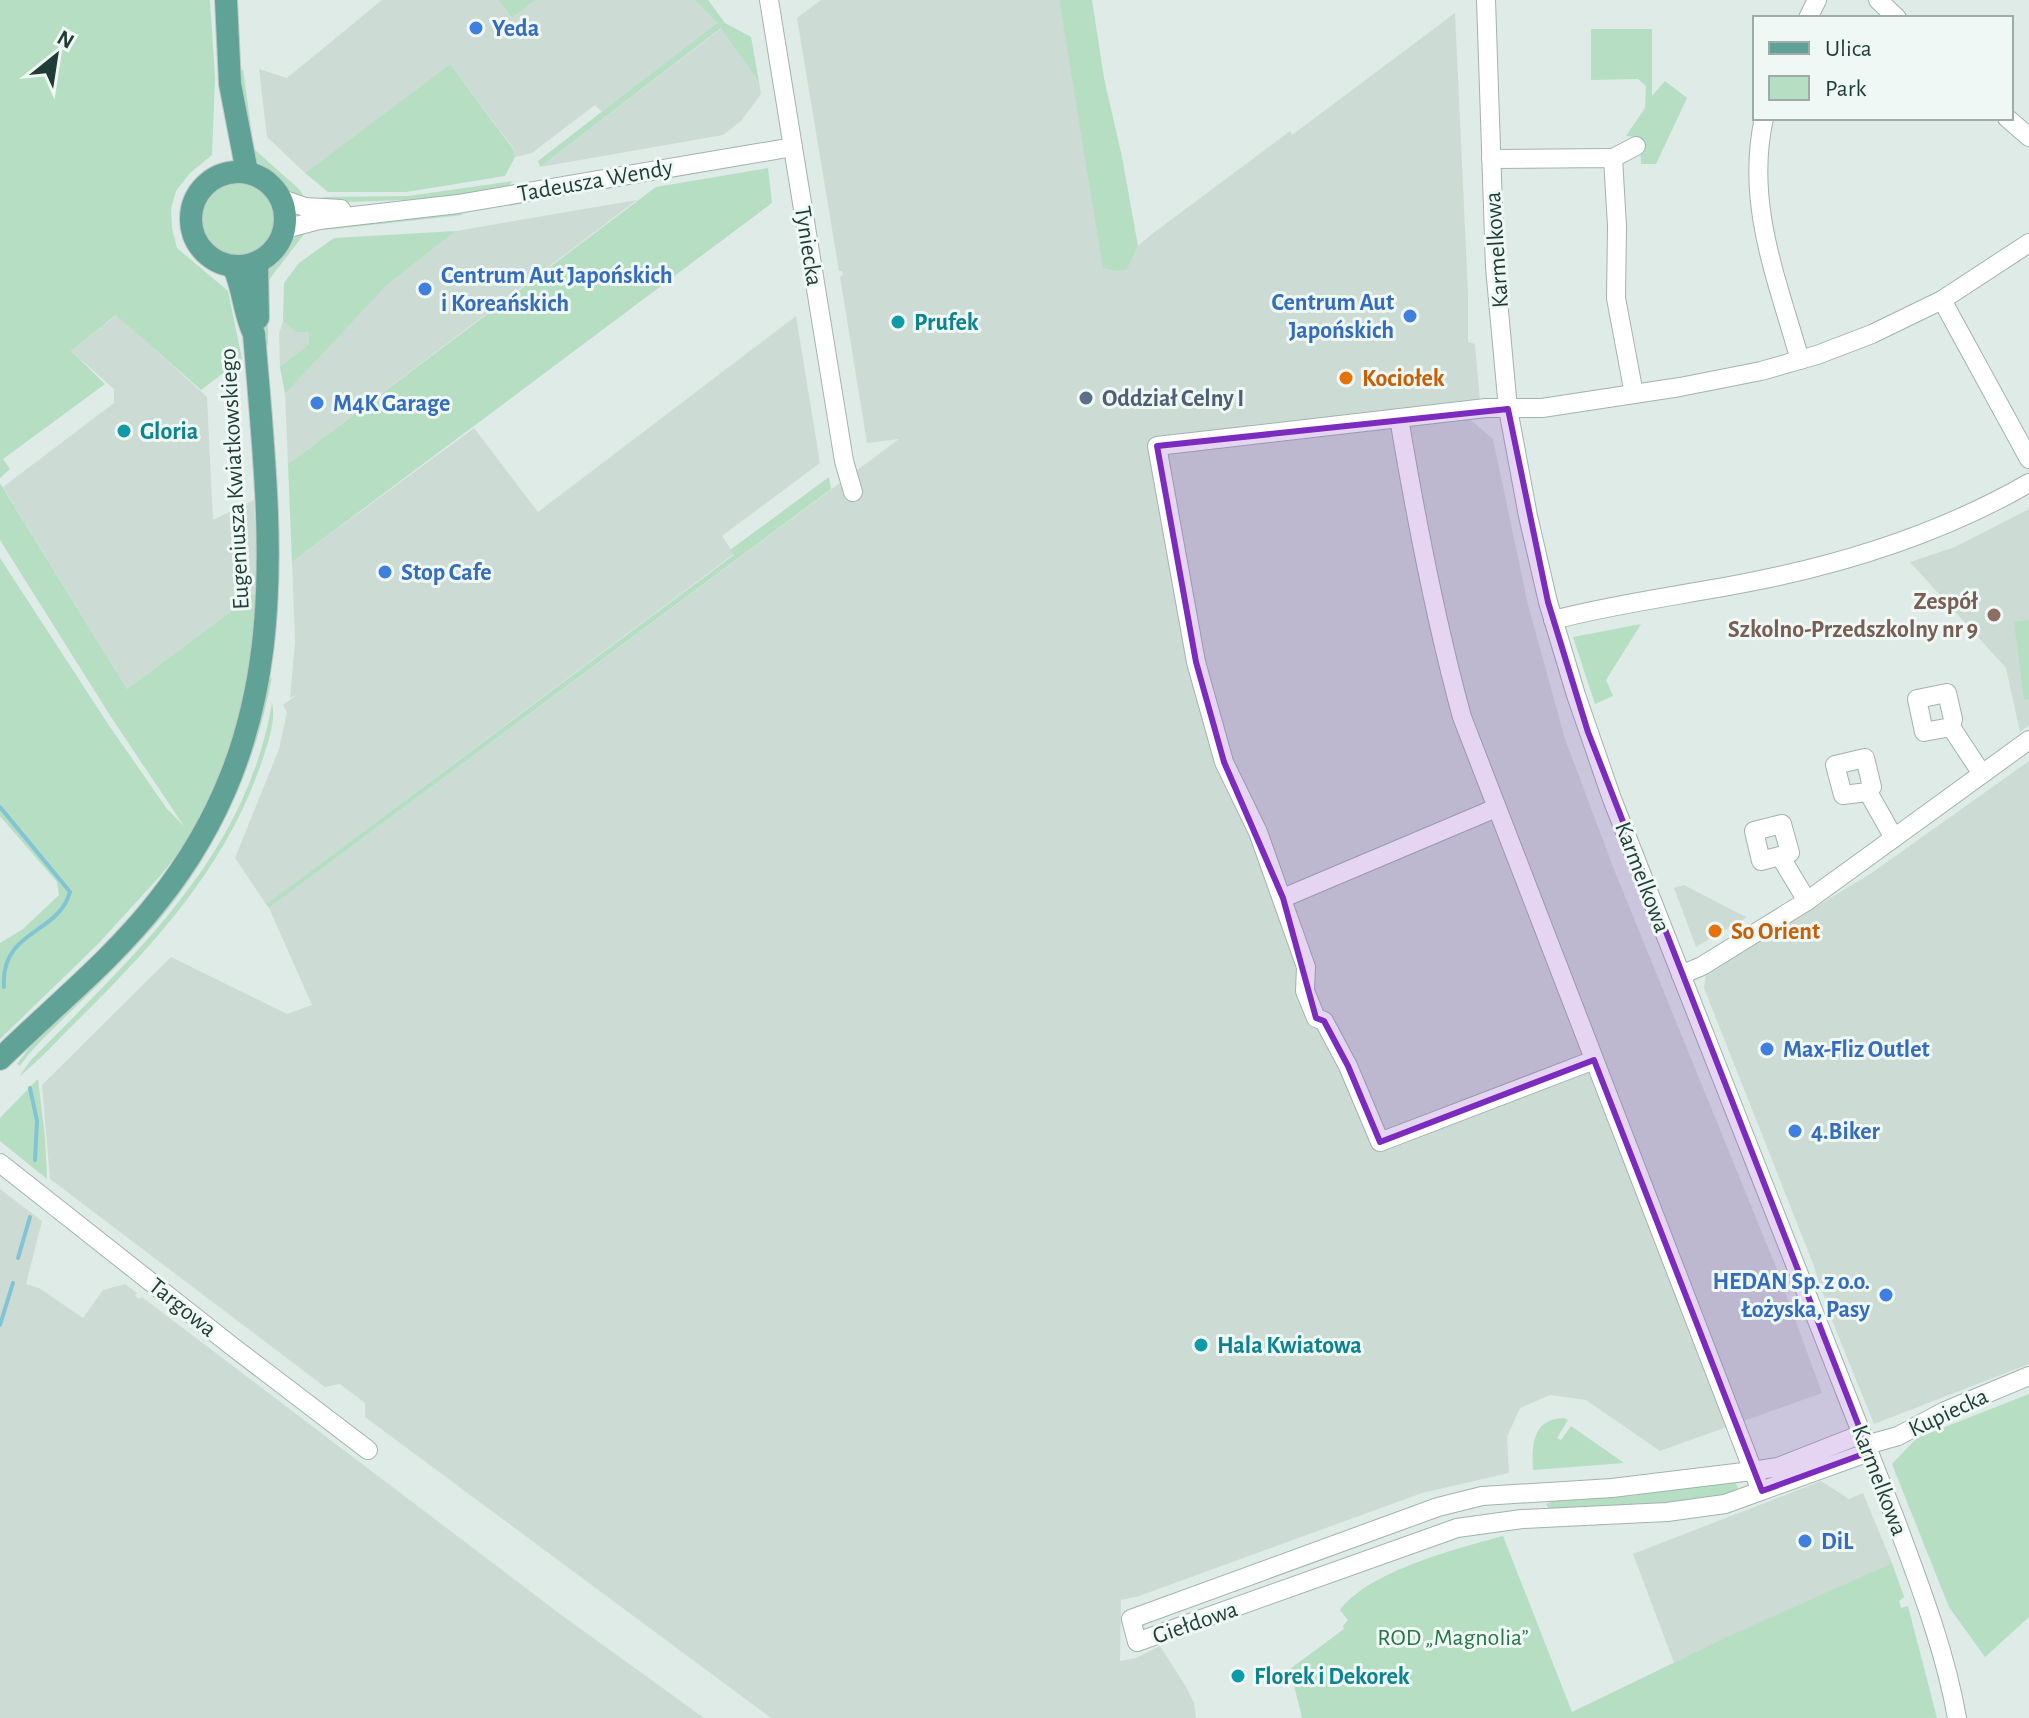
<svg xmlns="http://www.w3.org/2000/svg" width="2029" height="1718" font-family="'Alegreya Sans',sans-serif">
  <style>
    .built { fill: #cddbd5 }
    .green { fill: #b6dec3 }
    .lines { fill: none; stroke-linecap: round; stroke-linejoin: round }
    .stream { stroke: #83c4d4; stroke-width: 4 }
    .minor-casing { stroke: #a2b3ae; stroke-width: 20 }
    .major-casing { stroke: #c0c8c7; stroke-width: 24 }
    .minor { stroke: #fff; stroke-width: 18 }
    .major { stroke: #60a396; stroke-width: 22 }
    .marked { fill: #7b2cbf; fill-opacity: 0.2; stroke: #7b2cbf; stroke-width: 6; stroke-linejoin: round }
    .shop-dot { fill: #3f7fe0; stroke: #eff8f4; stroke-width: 3 }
    .culture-dot { fill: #0f9aa8; stroke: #eff8f4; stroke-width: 3 }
    .food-dot { fill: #e8710a; stroke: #eff8f4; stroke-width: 3 }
    .service-dot { fill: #5c6f8a; stroke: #eff8f4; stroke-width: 3 }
    .education-dot { fill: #8d6e63; stroke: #eff8f4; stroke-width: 3 }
    .labels { text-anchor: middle; stroke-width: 6; stroke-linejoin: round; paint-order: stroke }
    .shop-label { font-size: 24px; font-weight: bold; fill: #366cbe; stroke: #eff8f4; text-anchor: start }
    .street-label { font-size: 24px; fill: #1f3c36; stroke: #eff8f4 }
    .culture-label { font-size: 24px; font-weight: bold; fill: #0d838f; stroke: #eff8f4; text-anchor: start }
    .food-label { font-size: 24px; font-weight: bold; fill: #c56008; stroke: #eff8f4; text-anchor: start }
    .service-label { font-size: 24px; font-weight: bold; fill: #4e5e75; stroke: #eff8f4; text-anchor: start }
    .education-label { font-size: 24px; font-weight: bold; fill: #785e54; stroke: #eff8f4; text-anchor: end }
    .park-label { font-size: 24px; fill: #277549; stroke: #eff8f4 }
  </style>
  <rect width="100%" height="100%" fill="#dfebe6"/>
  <g class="built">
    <polygon points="382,0 498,0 512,18 535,0 695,0 717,23 602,112 595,105 532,153 515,157 513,148 450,64 305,173 267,137 259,69 287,78"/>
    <polygon points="821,0 1059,0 1104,267 1127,270 1138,246 1152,234 1290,131 1292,135 1455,13 1468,293 1468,342 1475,344 1480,401 1467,417 1493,439 1528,605 1565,739 1613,867 1776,1267 1822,1393 1660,1451 1586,1400 1550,1395 1520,1408 1507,1437 1509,1473 1422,1493 1139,1596 1121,1600 1120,1661 1136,1658 1160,1646 1186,1687 1194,1703 1196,1718 771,1718 365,1417 365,1403 340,1384 325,1387 50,1179 42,1085 171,957 287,1014 312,1005 269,908 899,439 867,443 840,277 843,275 842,271 839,271 797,18"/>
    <polygon points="722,28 759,82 761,94 741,121 723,135 540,167"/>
    <polygon points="637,200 288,464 285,394 388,284 456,231"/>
    <polygon points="117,315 207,397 213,520 254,500 258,591 127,689 3,487 114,403 114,389 71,351"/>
    <polygon points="796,316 820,463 722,536 734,554 266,904 235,858 279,749 287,712 283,705 298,694 290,698 295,642 292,562 474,428 538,512"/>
    <polygon points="283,321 295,332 308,331 309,344 280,367 279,334"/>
    <polygon points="2029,509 2029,725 2020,732 2006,668 1910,562 1955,547"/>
    <polygon points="2029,761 2029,1364 1874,1424 1833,1323 1812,1261 1704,988 1706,974 1873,872"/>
    <polygon points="1684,885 1738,913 1747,917 1696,947 1674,888"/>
    <polygon points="0,1189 42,1221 26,1284 39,1288 83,1318 103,1290 125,1284 137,1293 135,1296 139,1299 142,1297 560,1614 704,1718 0,1718"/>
    <polygon points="1821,1481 1849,1499 1863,1493 1892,1563 1674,1663 1633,1554"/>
  </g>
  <g class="green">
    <polygon points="0,0 210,0 215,78 212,155 190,173 176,191 171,209 172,228 177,248 228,291 242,359 201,390 116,315 71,351 105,384 3,459 10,469 0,478"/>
    <polygon points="498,0 535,0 512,18"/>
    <polygon points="695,0 708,0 725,23 751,37 759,82 721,28 540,167 538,161 717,23"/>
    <polygon points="1059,0 1092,0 1104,78 1122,157 1138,246 1127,270 1117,271 1103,268"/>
    <polygon points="1591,29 1652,29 1652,96 1665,81 1687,98 1656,164 1641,164 1640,137 1626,136 1645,108 1646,86 1638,79 1591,80"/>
    <polygon points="450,64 513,149 515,157 505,176 406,192 328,192 305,173"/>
    <polygon points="243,69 254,149 300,190 304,198 292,195 278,177 255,161 248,150 240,72"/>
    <polygon points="768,168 772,203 292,562 288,464 656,187"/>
    <polygon points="513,181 507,187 433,199 319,203 324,197 408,196"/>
    <circle cx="238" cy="219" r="36"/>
    <polygon points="458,212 463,215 324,230 322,226"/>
    <polygon points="456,231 388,284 285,394 280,367 309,344 308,332 295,332 283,321 284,283 299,263 334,238"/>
    <polygon points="299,232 305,233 268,281 268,345 265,345 262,285 264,275"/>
    <polygon points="829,477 831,489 269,908 266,904 734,555 730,550"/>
    <polygon points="0,483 127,689 258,591 255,644 237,736 192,836 161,875 97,945 0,1039 0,943 23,929 59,895 57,882 0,816 0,558 108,724 167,809 184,826 111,717 0,540"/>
    <polygon points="2029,620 2029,699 2024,700 2014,622"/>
    <polygon points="1641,624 1606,680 1613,696 1595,704 1573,637"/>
    <path d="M272,677c-19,102 -65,195 -137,270 -25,27 -52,52 -78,78 -13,13 -27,26 -37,41l-3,-2 15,-20 117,-119 118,-243z"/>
    <path d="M272,703c4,16 -3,36 -8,52 -33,103 -101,180 -175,254 -23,22 -46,48 -70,68l11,-16c104,-106 216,-204 242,-358z"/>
    <polygon points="38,1079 45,1138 47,1179 0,1141 0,1118"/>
    <polygon points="2029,1394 2029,1617 1985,1657 1949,1607 1892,1464 1917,1438"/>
    <path d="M1564,1418l4,2 -11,18 4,2 10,-14 53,37 -91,7c-1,-25 -1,-51 31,-52z"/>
    <path d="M1735,1482l3,6c-26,23 -150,20 -189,21l-3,-5 7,-3 79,-5 59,-10z"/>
    <path d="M1503,1536l69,176 153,-74 167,-75 12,34 -5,4 2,7 7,-2 29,112h-635l-12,-49 54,-40 -1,-3 5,-6 -8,-10c29,-39 116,-61 163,-74z"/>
  </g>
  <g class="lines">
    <g class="stream">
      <path d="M0,807l70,85c-12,43 -70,38 -66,95"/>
      <polyline points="30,1088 37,1121 35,1160"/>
      <polyline points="18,1258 30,1217"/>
      <polyline points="0,1325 13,1283"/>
    </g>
    <g class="minor-casing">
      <g id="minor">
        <polyline points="769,0 844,461 853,492"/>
        <path d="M1486,0l9,267 13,142 20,107 20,86 28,93 36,104 284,722c24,65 49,129 61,197"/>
        <polyline points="1878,0 1897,18"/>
        <polyline points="1808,18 1817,0"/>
        <path d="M1764,118c-19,85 13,161 36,242"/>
        <polyline points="2007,118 2029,137"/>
        <polyline points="1613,158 1636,146"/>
        <polyline points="1491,159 1613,158 1617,226 1616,298 1634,394"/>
        <polyline points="282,199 305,207 341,209"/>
        <polyline points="285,229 319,220 458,204 793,147"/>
        <polyline points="1942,300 2029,459"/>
        <path d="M1399,418c17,101 36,201 63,299l295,764"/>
        <path d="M1553,620c65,-17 131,-25 197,-38 98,-19 192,-49 279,-99"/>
        <polyline points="1951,727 1924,732 1917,699 1947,693 1953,719 1951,727 1982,774"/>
        <polyline points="1868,792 1843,795 1835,765 1865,758 1872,787 1868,792 1894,838"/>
        <polyline points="1780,856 1761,861 1754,831 1782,824 1790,853 1780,856 1807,901"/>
        <polyline points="1283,898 1496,808"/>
        <polyline points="1681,975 1702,966 1807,901 2029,740"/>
        <polyline points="1594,1060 1380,1142 1348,1066 1324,1021 1316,1018 1305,991 1306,967 1258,832 1224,762 1196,662 1157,446 1486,408 1542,408 1680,387 1761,371 1817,355 1872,334 1942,300 2029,243"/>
        <polyline points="0,1163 233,1347 368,1450"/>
        <polyline points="1862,1434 1778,1467 1752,1471 1612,1488 1482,1496 1438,1507 1131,1619 1137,1642 1457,1528 1522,1519 1667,1512 1725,1504 1869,1452"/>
        <polyline points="1866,1445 1898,1436 1945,1411 2029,1376"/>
      </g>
    </g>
    <g class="major-casing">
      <g id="major">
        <polyline points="226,0 230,84 247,172"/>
        <circle cx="238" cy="219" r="47"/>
        <polyline points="257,262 258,318"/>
        <path d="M0,1059c53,-52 112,-99 158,-158 139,-175 113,-360 96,-567 -11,-22 -10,-46 -21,-68"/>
      </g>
    </g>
    <use href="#minor" class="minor"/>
    <use href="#major" class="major"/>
  </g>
  <path class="marked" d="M1508,409l40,193 40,130 281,720 -107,39 -168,-431 -214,82 -32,-76 -24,-45 -8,-3 -33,-120 -59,-136 -28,-100 -39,-216z"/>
  <g class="shop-dot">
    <circle cx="476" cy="28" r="8"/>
    <circle cx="425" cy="289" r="8"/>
    <circle cx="1410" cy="316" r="8"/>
    <circle cx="317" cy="403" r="8"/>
    <circle cx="385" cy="572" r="8"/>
    <circle cx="1767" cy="1049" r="8"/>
    <circle cx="1795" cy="1131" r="8"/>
    <circle cx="1886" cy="1295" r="8"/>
    <circle cx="1805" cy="1541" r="8"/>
  </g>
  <g class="culture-dot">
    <circle cx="898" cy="322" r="8"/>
    <circle cx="124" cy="431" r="8"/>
    <circle cx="1201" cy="1345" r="8"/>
    <circle cx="1238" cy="1676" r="8"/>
  </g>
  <g class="food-dot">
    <circle cx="1346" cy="378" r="8"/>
    <circle cx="1715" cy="931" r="8"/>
  </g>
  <circle class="service-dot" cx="1086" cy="398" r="8"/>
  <circle class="education-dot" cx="1994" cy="615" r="8"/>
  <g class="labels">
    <g class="shop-label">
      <text x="492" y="36">Yeda</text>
      <text x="441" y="283">Centrum Aut Japońskich<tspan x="441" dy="28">i Koreańskich</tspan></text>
      <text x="1394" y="310" text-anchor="end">Centrum Aut<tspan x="1394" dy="28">Japońskich</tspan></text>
      <text x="333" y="411">M4K Garage</text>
      <text x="401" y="580">Stop Cafe</text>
      <text x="1783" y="1057">Max-Fliz Outlet</text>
      <text x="1811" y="1139">4.Biker</text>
      <text x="1870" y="1289" text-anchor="end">HEDAN Sp. z o.o.<tspan x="1870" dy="28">Łożyska, Pasy</tspan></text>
      <text x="1821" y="1549">DiL</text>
    </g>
    <g class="street-label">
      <text transform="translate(595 180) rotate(-10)" y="8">Tadeusza Wendy</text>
      <text transform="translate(809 246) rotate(81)" y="8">Tyniecka</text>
      <text transform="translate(1496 250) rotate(-94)" y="8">Karmelkowa</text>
      <text transform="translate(234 479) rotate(-93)" y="8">Eugeniusza Kwiatkowskiego</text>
      <text transform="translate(1643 877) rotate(69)" y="8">Karmelkowa</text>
      <text transform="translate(183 1307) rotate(39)" y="8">Targowa</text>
      <text transform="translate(1948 1412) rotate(-25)" y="8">Kupiecka</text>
      <text transform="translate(1880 1480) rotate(69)" y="8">Karmelkowa</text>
      <text transform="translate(1195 1622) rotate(-19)" y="8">Giełdowa</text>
    </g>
    <g class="culture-label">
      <text x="914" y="330">Prufek</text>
      <text x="140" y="439">Gloria</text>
      <text x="1217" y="1353">Hala Kwiatowa</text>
      <text x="1254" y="1684">Florek i Dekorek</text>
    </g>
    <g class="food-label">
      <text x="1362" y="386">Kociołek</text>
      <text x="1731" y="939">So Orient</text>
    </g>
    <g class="service-label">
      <text x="1102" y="406">Oddział Celny I</text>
    </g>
    <g class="education-label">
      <text x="1978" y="609">Zespół<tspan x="1978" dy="28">Szkolno-Przedszkolny nr 9</tspan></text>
    </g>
    <g class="park-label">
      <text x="1453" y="1645">ROD „Magnolia”</text>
    </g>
  </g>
  <rect x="1753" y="16" width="260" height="104" fill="#eff8f4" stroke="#9cada8" stroke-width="2"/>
  <rect x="1769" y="42" width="40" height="12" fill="#60a396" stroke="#9cada8" stroke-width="2"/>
  <text x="1825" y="56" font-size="24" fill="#1f3c36">Ulica</text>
  <rect x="1769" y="76" width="40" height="24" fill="#b6dec3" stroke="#9cada8" stroke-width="2"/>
  <text x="1825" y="96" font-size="24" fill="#1f3c36">Park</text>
  <g transform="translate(56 56) rotate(30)" stroke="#eff8f4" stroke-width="6" paint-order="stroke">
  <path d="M0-6L14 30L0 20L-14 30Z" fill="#1f3c36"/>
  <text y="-12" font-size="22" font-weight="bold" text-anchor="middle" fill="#1f3c36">N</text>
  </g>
</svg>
